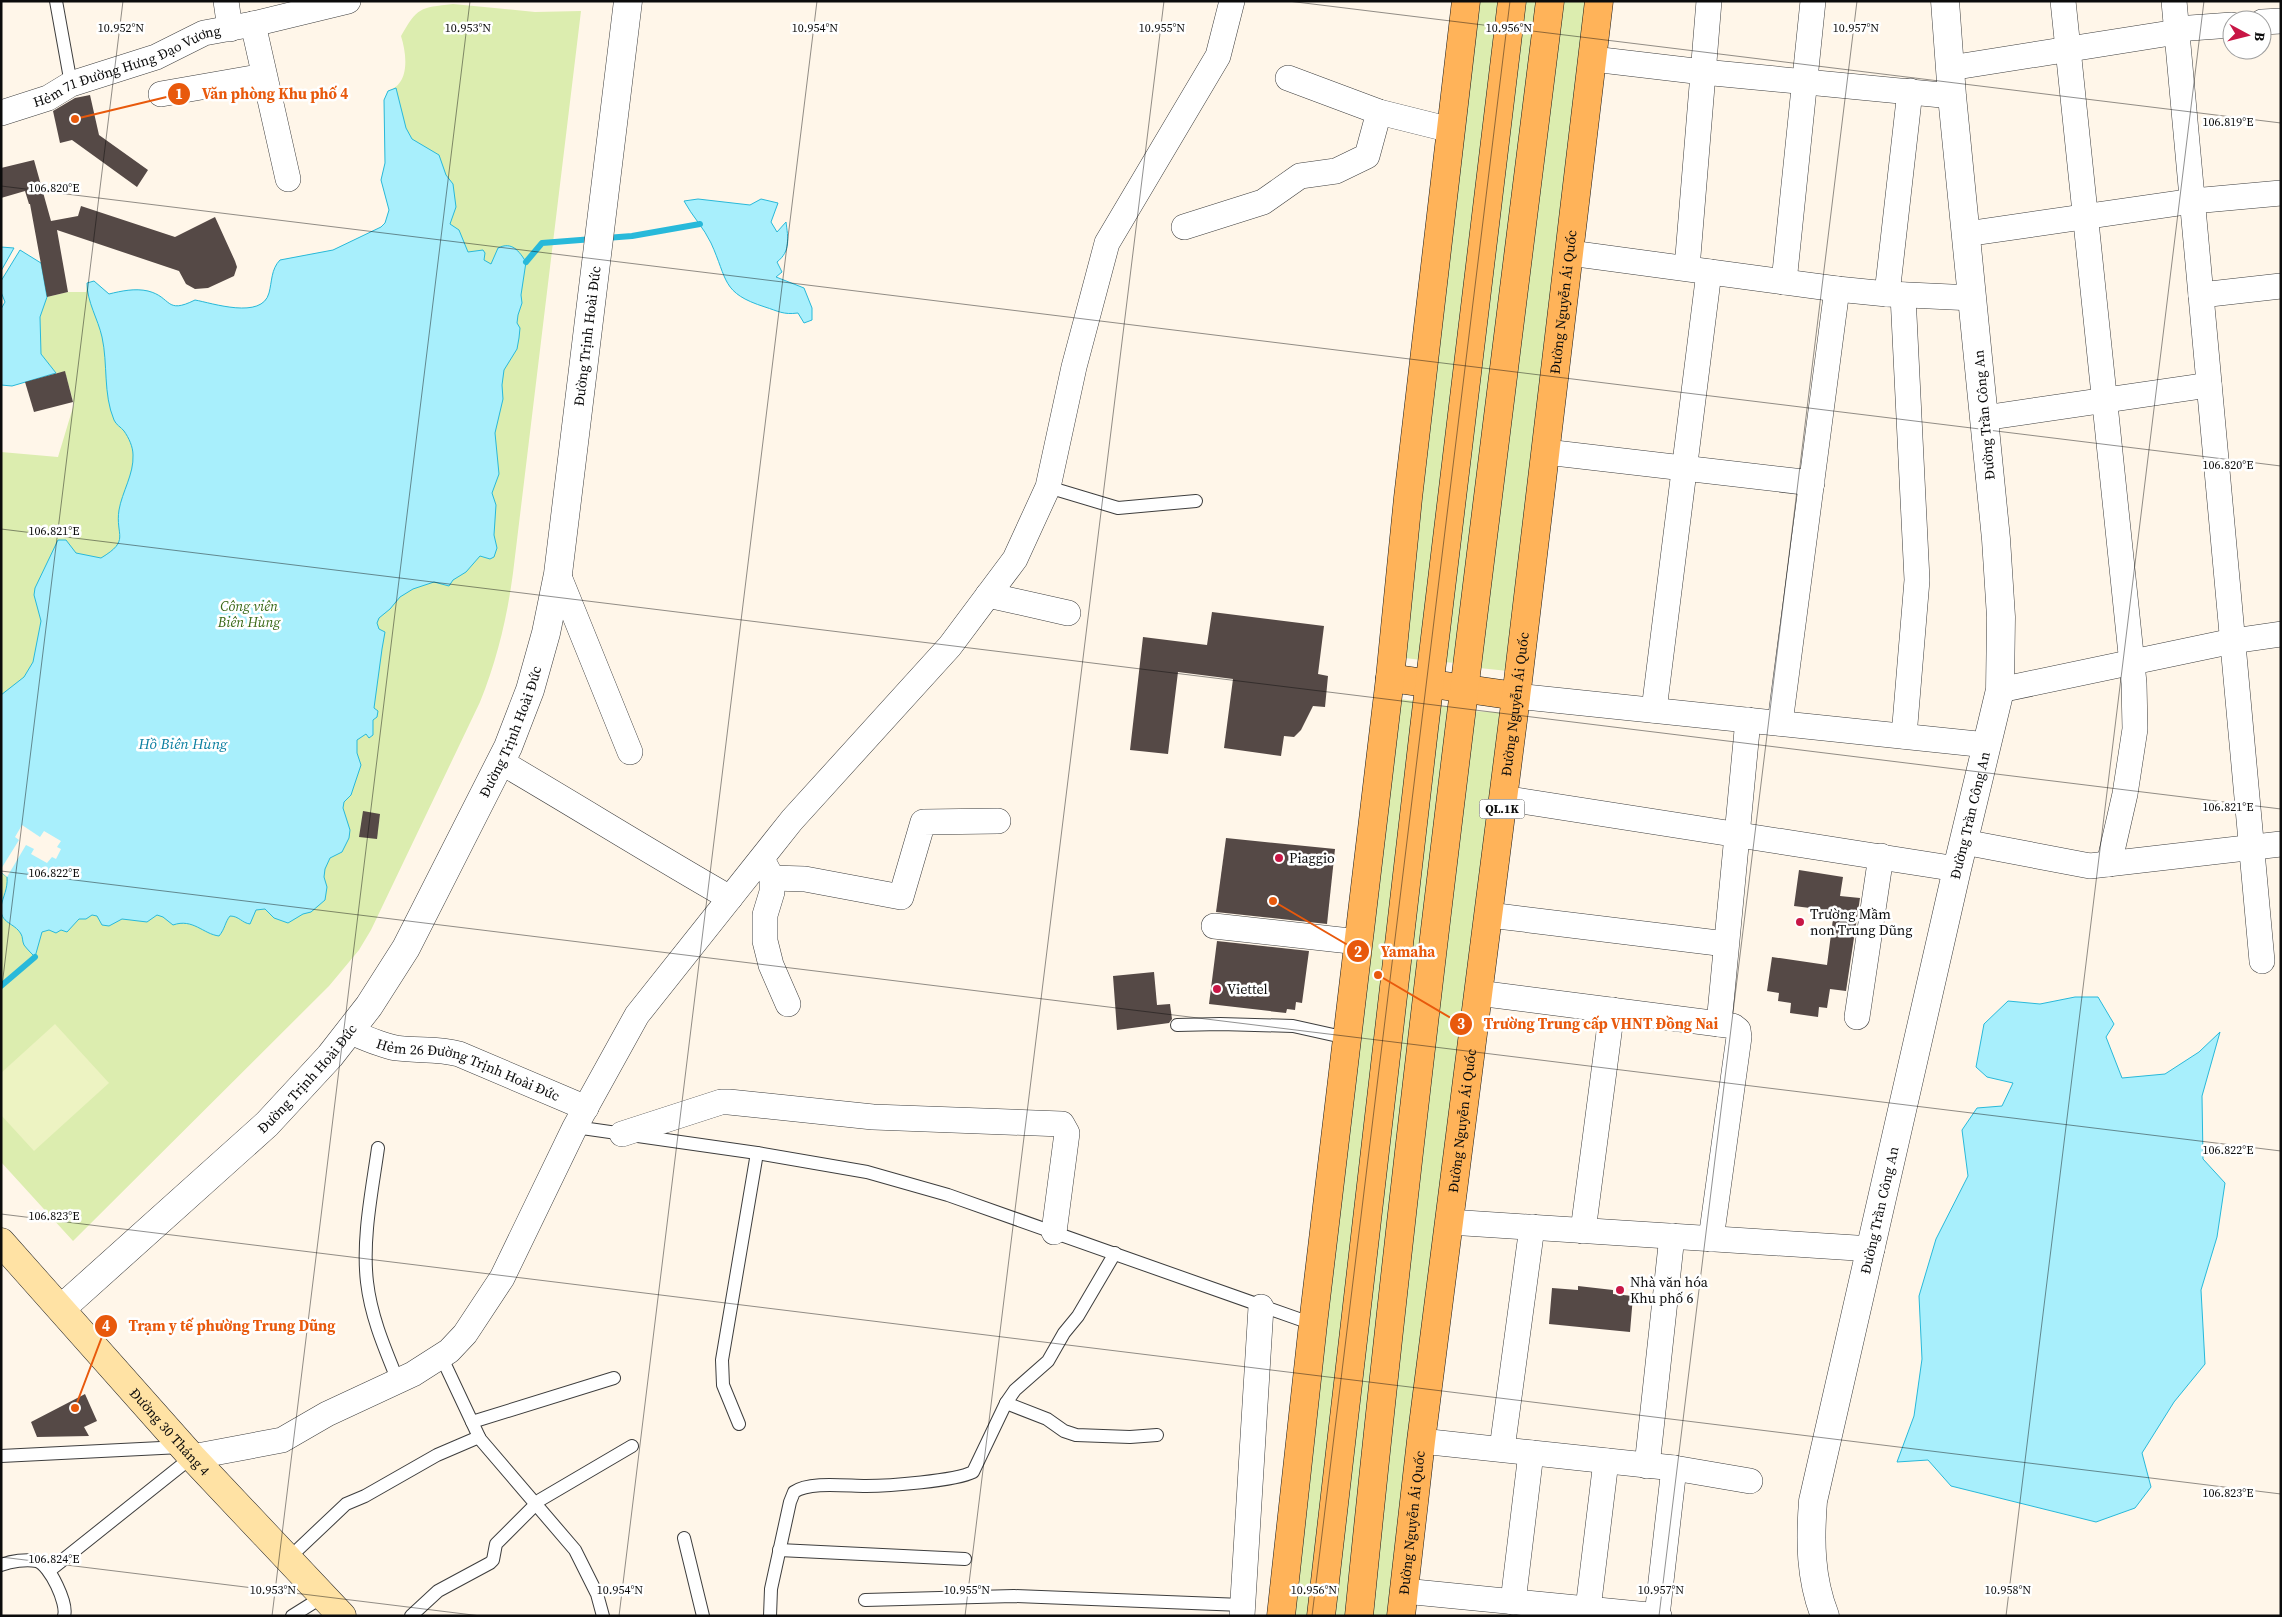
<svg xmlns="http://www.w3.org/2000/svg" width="2282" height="1617" font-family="'Source Serif 4',serif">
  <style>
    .green { fill: #dcedaf }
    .pitch { fill: #edf3c2 }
    .water { fill: #a8effc; stroke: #28b9da }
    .pier { fill: #fff6e9 }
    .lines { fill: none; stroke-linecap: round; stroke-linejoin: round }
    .stream { stroke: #28b9da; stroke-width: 6 }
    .building { fill: #554946 }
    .service-casing { stroke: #3e3e3e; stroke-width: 14 }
    .minor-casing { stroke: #3e3e3e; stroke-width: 26 }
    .tertiary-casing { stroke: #3e3e3e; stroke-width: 29 }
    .secondary-casing { stroke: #2d2d2d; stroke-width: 29 }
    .primary-casing { stroke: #1c1c1c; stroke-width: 29 }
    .service { stroke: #fff; stroke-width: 12 }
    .minor { stroke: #fff; stroke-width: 25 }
    .tertiary { stroke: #fff; stroke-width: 28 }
    .secondary { stroke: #ffe2a4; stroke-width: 28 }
    .primary { stroke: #ffb359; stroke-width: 28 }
    .ticks { fill: none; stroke: #0b0b0b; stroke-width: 1; stroke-opacity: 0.45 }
    .poi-dot { fill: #c81645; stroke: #fff; stroke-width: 2 }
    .labels { text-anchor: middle; stroke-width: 5; stroke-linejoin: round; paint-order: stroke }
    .shield { fill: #fff; stroke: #545454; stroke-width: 1 }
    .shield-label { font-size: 12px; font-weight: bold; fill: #0b0b0b }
    .street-label { font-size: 14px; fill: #0b0b0b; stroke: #fff }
    .park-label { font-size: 14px; font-style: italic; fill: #396816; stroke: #fff }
    .poi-label { font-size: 14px; fill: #0b0b0b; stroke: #fff; text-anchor: start }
    .water-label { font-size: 15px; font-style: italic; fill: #097ea0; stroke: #fff }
    .ticks-label { font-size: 12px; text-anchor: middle; fill: #0b0b0b; stroke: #fff; stroke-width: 5; stroke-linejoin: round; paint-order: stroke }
    .leader { fill: none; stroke: #e8590c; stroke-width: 2 }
    .callout-dot { fill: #e8590c; stroke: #fff; stroke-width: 2 }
    .mark-label { font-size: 15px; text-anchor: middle; font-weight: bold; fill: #fff }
    .callout-label { font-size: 15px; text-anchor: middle; font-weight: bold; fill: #e8590c; stroke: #fff; stroke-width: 5; stroke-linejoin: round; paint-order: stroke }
  </style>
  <rect width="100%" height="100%" fill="#fff6e9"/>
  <g class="green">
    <polygon points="1478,1 1501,1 1421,660 1405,658 1420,506"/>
    <polygon points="1524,1 1538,1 1456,663 1444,662"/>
    <polygon points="1562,1 1588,1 1508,671 1479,668"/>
    <path d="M453,4l82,8 46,-1 -68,562c-6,45 -16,87 -33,129l-109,228 -12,20 -30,36 -256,255 -72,-79v-710l57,5 16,-53 -9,-32 -9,1 -15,-19 -1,-37 7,-20 21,-5h18l1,-9 7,-2 15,13c12,-3 26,-6 39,-3 24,6 17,24 47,9 17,3 67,20 74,-7 3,-11 2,-24 11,-33l53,-10 48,-23 4,-4 4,-13 -8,-30 4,-17 -1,-63 4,-9c22,-7 19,-36 13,-55 17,-29 18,-28 52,-32z"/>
    <polygon points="1400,699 1416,701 1309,1616 1293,1616"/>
    <polygon points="1439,706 1451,707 1347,1616 1333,1616"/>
    <polygon points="1474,711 1502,713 1389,1616 1371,1616 1387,1450"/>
  </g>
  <polygon class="pitch" points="55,1024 109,1083 34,1151 1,1115 1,1073"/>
  <g class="water">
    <path d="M396,88l10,40 6,11 27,16 7,20 7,9 3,23 -6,17 9,6 9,22 15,-2 2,3 -1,7 7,4 7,-16c14,-7 21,3 28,14l-5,33 1,8 -4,12 -1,8 3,5 -1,10 -2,11 -13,21 -2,15 1,14 -8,34 4,41 -7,19 4,12 -2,30 3,13 -3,9 -4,2 -10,-3 -14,16 -13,8 -4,6 -15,-4 -21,7 -13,8 -10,12 -11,9 -2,5 2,6 6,3 -3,17 -8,59 4,3 -1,6 -4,3v15l-4,3 -3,-4 -9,6v13l4,12 -10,30 -7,7 -1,6 7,22 -1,8 -7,14 -12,6 -5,11 -1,8 3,10 -2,13 -14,12 -8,2 -15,9 -14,-5 -9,-9 -9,1 -6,14c-8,-1 -11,-8 -20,-8 -5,6 -5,13 -11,20 -16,-2 -26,-18 -46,-11l-10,-8 -6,-2 -10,7 -25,-3 -13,7 -7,-1 -5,-9 -5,-1 -6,4h-7l-12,13 -6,-2 -5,3 -7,-3 -7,2 -7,25c-4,-4 -8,-8 -11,-12 -2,-4 -1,-8 -3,-11 -7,-12 -21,-10 -20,-27 2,-11 7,-18 6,-30l-6,-5v-177l23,-18 9,-15 8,-41 -7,-26 1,-7 23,-48h8l10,13 25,5c30,-18 14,-22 18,-48 3,-18 15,-36 14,-55 0,-8 -4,-17 -9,-24 -3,-4 -8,-6 -10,-11 -11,-26 -6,-56 -12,-83 -4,-18 -15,-35 -15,-54l7,-2 15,13c12,-3 26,-6 39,-3 24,6 17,24 47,9 17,3 67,20 74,-7 3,-11 2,-24 11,-33l53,-10 48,-23 4,-4 4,-13 -8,-30 4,-17 -1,-63 4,-9z"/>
    <path d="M698,199l52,6 11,-6 17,4 -7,19 6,10 9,-10c2,16 5,29 -9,40l5,10 -6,5 28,11 8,20v12l-8,3 -6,-10c-15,2 -20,-2 -33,-6 -44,-14 -37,-27 -54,-64 -7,-15 -19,-27 -27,-42z"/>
    <polygon points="1,247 14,248 1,271"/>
    <polygon points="20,250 41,263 47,297 40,317 41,354 56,373 12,386 1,385 1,309 5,302 1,292 1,281"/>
    <polygon points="2075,997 2098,997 2114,1024 2106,1037 2122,1078 2165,1074 2199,1052 2220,1032 2202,1096 2203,1159 2225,1183 2217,1237 2201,1290 2205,1364 2174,1402 2142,1453 2151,1487 2135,1508 2096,1522 1951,1486 1928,1460 1897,1462 1914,1416 1922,1359 1919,1296 1936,1239 1968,1176 1962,1130 1977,1108 2002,1106 2013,1083 1987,1077 1976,1067 1984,1024 2008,1001 2040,1004"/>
  </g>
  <polygon class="pier" points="22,825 40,837 44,831 61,841 57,847 61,849 56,859 52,857 47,863 31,854 34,849 26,845 7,877 1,872 1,869 19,840 15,837"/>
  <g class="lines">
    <g class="stream">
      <polyline points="606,238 632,236 700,224"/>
      <polyline points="526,262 542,243 593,239"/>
      <polyline points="1,986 35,957"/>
    </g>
  </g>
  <g class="building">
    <polygon points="90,95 99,135 148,170 137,187 72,140 60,143 53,111 75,98"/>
    <polygon points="34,160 51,221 78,216 81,206 175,237 215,217 235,261 237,267 234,276 208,288 195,289 186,284 179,271 57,230 68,292 47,297 30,204 29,204 25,191 1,198 1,168"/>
    <polygon points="65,371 73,402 34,412 25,382"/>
    <polygon points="1212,612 1324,626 1318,674 1328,676 1325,707 1313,706 1301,730 1294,737 1284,736 1281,756 1224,748 1233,679 1178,672 1168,754 1130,750 1143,637 1207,645"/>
    <polygon points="363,811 380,814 377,839 359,837"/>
    <polygon points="1226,838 1335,849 1327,924 1216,912"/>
    <polygon points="1799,870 1843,877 1840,896 1860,898 1846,991 1830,989 1827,1008 1819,1007 1818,1017 1790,1013 1791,1003 1778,1001 1779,993 1767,991 1772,957 1827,965 1834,911 1794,906"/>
    <polygon points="1217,941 1309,951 1302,1003 1296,1002 1295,1010 1287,1009 1286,1013 1209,1004"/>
    <polygon points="1154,972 1157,1005 1170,1004 1172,1019 1169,1023 1117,1030 1113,976"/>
    <polygon points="1578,1286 1613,1290 1613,1294 1633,1296 1630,1332 1549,1324 1552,1288 1578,1290"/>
    <polygon points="85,1394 97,1421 84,1427 89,1436 37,1437 31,1422"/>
  </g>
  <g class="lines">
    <g class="service-casing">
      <g id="service">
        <polyline points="56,1 71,84"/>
        <polyline points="1048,487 1118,508 1196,501"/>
        <polyline points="1177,1025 1220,1024 1293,1026 1347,1038"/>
        <polyline points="575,1127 757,1153 867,1172 948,1195 1313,1324"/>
        <path d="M378,1148c-6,43 -16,90 -11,134 4,35 18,67 31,99"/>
        <polyline points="441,1356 480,1439 575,1550 597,1594 603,1616"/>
        <polyline points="1006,1403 1047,1419 1064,1431 1076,1435 1130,1437 1157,1435"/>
        <polyline points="472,1422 614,1378"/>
        <polyline points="739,1424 723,1385 722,1360 757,1153"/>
        <polyline points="1,1456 181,1447"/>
        <polyline points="684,1538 703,1616"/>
        <polyline points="779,1550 965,1559"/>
        <polyline points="289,1558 346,1504 365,1496 437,1455 479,1437"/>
        <path d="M1,1565c10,-4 25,-6 36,-4 13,4 31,43 27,55"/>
        <polyline points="49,1571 192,1457"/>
        <polyline points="865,1600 1014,1596 1242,1605"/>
        <polyline points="292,1616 324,1596"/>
        <polyline points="411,1616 438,1591 490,1563 493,1560 496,1544 540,1500 632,1446"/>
        <path d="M770,1616l1,-27 19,-87 4,-10c15,-11 53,-6 72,-6 22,0 89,-5 107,-14l33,-69 9,-13 33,-29 16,-28 14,-17 37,-63"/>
      </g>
    </g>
    <g class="minor-casing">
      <g id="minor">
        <polyline points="226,1 230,29"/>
        <polyline points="2063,1 2134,683 2135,729 2125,794 2109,864"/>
        <polyline points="2174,1 2262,961"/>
        <polyline points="2262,22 2281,21"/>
        <polyline points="253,24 288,179"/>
        <polyline points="2176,29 2232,25"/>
        <polyline points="1593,59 1703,72 1952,96"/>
        <polyline points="1950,68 2177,32"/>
        <polyline points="1288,78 1379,112 1451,130"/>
        <polyline points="161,94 264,76"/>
        <path id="s1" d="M1,113l47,-15 23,-14 85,-27 48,-24 49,-9 95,-23"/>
        <polyline points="1184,227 1263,202 1300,176 1336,171 1367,156 1379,112"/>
        <polyline points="1966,234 2193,201 2281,193"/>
        <polyline points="1570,253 1837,289 1887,294 1973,298"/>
        <polyline points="1687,268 1709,1"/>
        <polyline points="1784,282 1813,1"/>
        <polyline points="1887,294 1910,91"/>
        <polyline points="1903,295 1917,580 1904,736"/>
        <polyline points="2201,295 2281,286"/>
        <polyline points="1984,418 2209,385"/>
        <polyline points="1546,452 1812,483"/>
        <polyline points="558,574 630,752"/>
        <polyline points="988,595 1068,613"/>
        <polyline points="2000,690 2233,641 2281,634"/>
        <polyline points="1516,696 1987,745"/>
        <polyline points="1654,710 1709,272"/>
        <polyline points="1780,723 1837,289"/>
        <path d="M501,762c77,45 152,92 229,136"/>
        <polyline points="1503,798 1957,869"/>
        <polyline points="1964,842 2090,866 2281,844"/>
        <polyline points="764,863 772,878 772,892 765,915 765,941 771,965 788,1004"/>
        <polyline points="772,878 805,879 901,897 923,822 998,821"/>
        <polyline points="1489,915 1726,944"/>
        <polyline points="1214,926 1359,942"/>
        <polyline points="1478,993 1719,1024 1733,1026 1738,1030 1739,1037 1711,1239"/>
        <polyline points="1857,1017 1881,856"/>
        <polyline points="1719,1024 1748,720"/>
        <path id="s2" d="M351,1032c14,6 29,13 45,16 21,3 42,0 63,6l127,54"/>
        <polyline points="622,1134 721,1102 729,1102 873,1117 1062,1124 1067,1133 1054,1232"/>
        <polyline points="1449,1222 1872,1249"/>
        <polyline points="1583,1231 1612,1010"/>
        <polyline points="1421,1441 1674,1468 1750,1481"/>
        <polyline points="1502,1449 1532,1227"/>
        <polyline points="192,1457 282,1440 327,1414 413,1374 449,1351 465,1334 502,1278 575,1127 637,1015 792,820 950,646 1015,559 1048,487 1074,367 1107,243 1218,56 1232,1"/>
        <polyline points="1647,1466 1672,1236"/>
        <polyline points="1404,1591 1659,1616"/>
        <polyline points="1513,1602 1531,1453"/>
        <polyline points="1588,1609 1606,1461"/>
        <polyline points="1242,1616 1261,1307"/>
        <polyline points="1657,1616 1674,1468"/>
      </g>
    </g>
    <g class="tertiary-casing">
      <g id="tertiary">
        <path id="s3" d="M62,1308l205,-184 63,-68 39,-50 37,-58 102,-201 22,-57 16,-57 12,-59 70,-573"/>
        <path id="s4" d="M1825,1616c-15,-38 -15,-76 -12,-115l144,-632 43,-179 1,-73 -5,-78 -44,-443 -7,-95"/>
      </g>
    </g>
    <g class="secondary-casing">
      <g id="secondary">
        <path id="s5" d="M1,1242l191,215 150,159"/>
      </g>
    </g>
    <g class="primary-casing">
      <g id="primary">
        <polyline points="1390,678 1516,696"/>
        <polyline points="1281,1616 1313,1324 1390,678 1408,498 1466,1"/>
        <polyline points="1321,1616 1424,729 1512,1"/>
        <path d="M1359,1616c54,-539 124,-1077 191,-1615"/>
        <path id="s6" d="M1401,1616l20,-175 97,-760 81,-680"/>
      </g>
    </g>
    <use href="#service" class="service"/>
    <use href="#minor" class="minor"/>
    <use href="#tertiary" class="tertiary"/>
    <use href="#secondary" class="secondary"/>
    <use href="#primary" class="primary"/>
  </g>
  <path class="ticks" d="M1288,1l993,122M1,186l2280,280M1,529l2280,280M1,871l2280,280M1,994l122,-993M1,1214l2280,280M1,1557l480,59M272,1616l198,-1615M619,1616l198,-1615M965,1616l199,-1615M1312,1616l198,-1615M1659,1616l198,-1615M2006,1616l198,-1615"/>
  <g class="poi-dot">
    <circle cx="1279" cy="858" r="5"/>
    <circle cx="1800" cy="922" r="5"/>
    <circle cx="1217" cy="989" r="5"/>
    <circle cx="1620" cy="1290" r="5"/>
  </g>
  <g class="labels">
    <rect class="shield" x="1479.5" y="799.5" width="45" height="19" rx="4"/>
    <g class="shield-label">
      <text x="1502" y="813">QL.1K</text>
    </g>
    <g class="street-label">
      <text dy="5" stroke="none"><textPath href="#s1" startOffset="135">Hẻm 71 Đường Hưng Đạo Vương</textPath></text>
      <text dy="5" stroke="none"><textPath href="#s6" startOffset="1324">Đường Nguyễn Ái Quốc</textPath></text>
      <text dy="5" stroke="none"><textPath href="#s3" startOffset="1146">Đường Trịnh Hoài Đức</textPath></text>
      <text transform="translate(1984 415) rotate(-95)" y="5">Đường Trần Công An</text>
      <text dy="5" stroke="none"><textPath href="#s6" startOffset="919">Đường Nguyễn Ái Quốc</textPath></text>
      <text dy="5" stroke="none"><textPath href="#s3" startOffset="741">Đường Trịnh Hoài Đức</textPath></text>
      <text dy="5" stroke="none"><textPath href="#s4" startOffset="820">Đường Trần Công An</textPath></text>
      <text dy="5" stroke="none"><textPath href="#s2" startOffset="124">Hẻm 26 Đường Trịnh Hoài Đức</textPath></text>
      <text dy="5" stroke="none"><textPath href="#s3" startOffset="336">Đường Trịnh Hoài Đức</textPath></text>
      <text dy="5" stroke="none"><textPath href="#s6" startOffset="499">Đường Nguyễn Ái Quốc</textPath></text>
      <text dy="5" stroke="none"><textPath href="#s4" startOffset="415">Đường Trần Công An</textPath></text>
      <text dy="5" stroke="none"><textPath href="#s5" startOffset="254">Đường 30 Tháng 4</textPath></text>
      <text dy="5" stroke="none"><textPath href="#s6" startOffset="94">Đường Nguyễn Ái Quốc</textPath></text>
    </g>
    <g class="park-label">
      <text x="249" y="611">Công viên<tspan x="249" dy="16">Biên Hùng</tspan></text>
    </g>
    <g class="poi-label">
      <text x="1289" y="863">Piaggio</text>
      <text x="1810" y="919">Trường Mầm<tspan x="1810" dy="16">non Trung Dũng</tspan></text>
      <text x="1227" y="994">Viettel</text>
      <text x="1630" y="1287">Nhà văn hóa<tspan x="1630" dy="16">Khu phố 6</tspan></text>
    </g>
    <g class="water-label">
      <text x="183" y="749">Hồ Biên Hùng</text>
    </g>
  </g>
  <g class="ticks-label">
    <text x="121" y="32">10.952°N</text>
    <text x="468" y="32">10.953°N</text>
    <text x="815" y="32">10.954°N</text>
    <text x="1162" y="32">10.955°N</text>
    <text x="1509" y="32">10.956°N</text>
    <text x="1856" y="32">10.957°N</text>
    <text x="2228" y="126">106.819°E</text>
    <text x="54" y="192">106.820°E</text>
    <text x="2228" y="469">106.820°E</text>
    <text x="54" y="535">106.821°E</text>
    <text x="2228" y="811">106.821°E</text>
    <text x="54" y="877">106.822°E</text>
    <text x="2228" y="1154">106.822°E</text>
    <text x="54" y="1220">106.823°E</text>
    <text x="2228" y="1497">106.823°E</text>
    <text x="54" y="1563">106.824°E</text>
    <text x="273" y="1594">10.953°N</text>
    <text x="620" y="1594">10.954°N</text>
    <text x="967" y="1594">10.955°N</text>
    <text x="1314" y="1594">10.956°N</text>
    <text x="1661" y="1594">10.957°N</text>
    <text x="2008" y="1594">10.958°N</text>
  </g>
  <path class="leader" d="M75 119L179 94M1273 901L1358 951M1378 975L1461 1024M75 1408L106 1326"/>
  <g class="callout-dot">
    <circle cx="75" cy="119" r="5"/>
    <circle cx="1273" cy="901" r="5"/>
    <circle cx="1378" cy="975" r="5"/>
    <circle cx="75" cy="1408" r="5"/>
    <circle cx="179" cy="94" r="12"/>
    <circle cx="1358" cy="951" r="12"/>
    <circle cx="1461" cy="1024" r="12"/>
    <circle cx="106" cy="1326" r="12"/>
  </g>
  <g class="mark-label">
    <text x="179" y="99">1</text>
    <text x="1358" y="957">2</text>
    <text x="1461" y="1029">3</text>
    <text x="106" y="1331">4</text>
  </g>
  <g class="callout-label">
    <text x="275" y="99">Văn phòng Khu phố 4</text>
    <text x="1408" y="957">Yamaha</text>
    <text x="1601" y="1029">Trường Trung cấp VHNT Đồng Nai</text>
    <text x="232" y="1331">Trạm y tế phường Trung Dũng</text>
  </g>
  <rect width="2282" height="1617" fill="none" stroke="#0b0b0b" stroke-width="5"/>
  <g transform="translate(2247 35) rotate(97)"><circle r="24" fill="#ffffff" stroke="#9d9d9d"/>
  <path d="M0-4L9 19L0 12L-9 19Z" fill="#c81645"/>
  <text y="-8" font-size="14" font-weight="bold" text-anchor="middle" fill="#0b0b0b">B</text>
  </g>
</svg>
